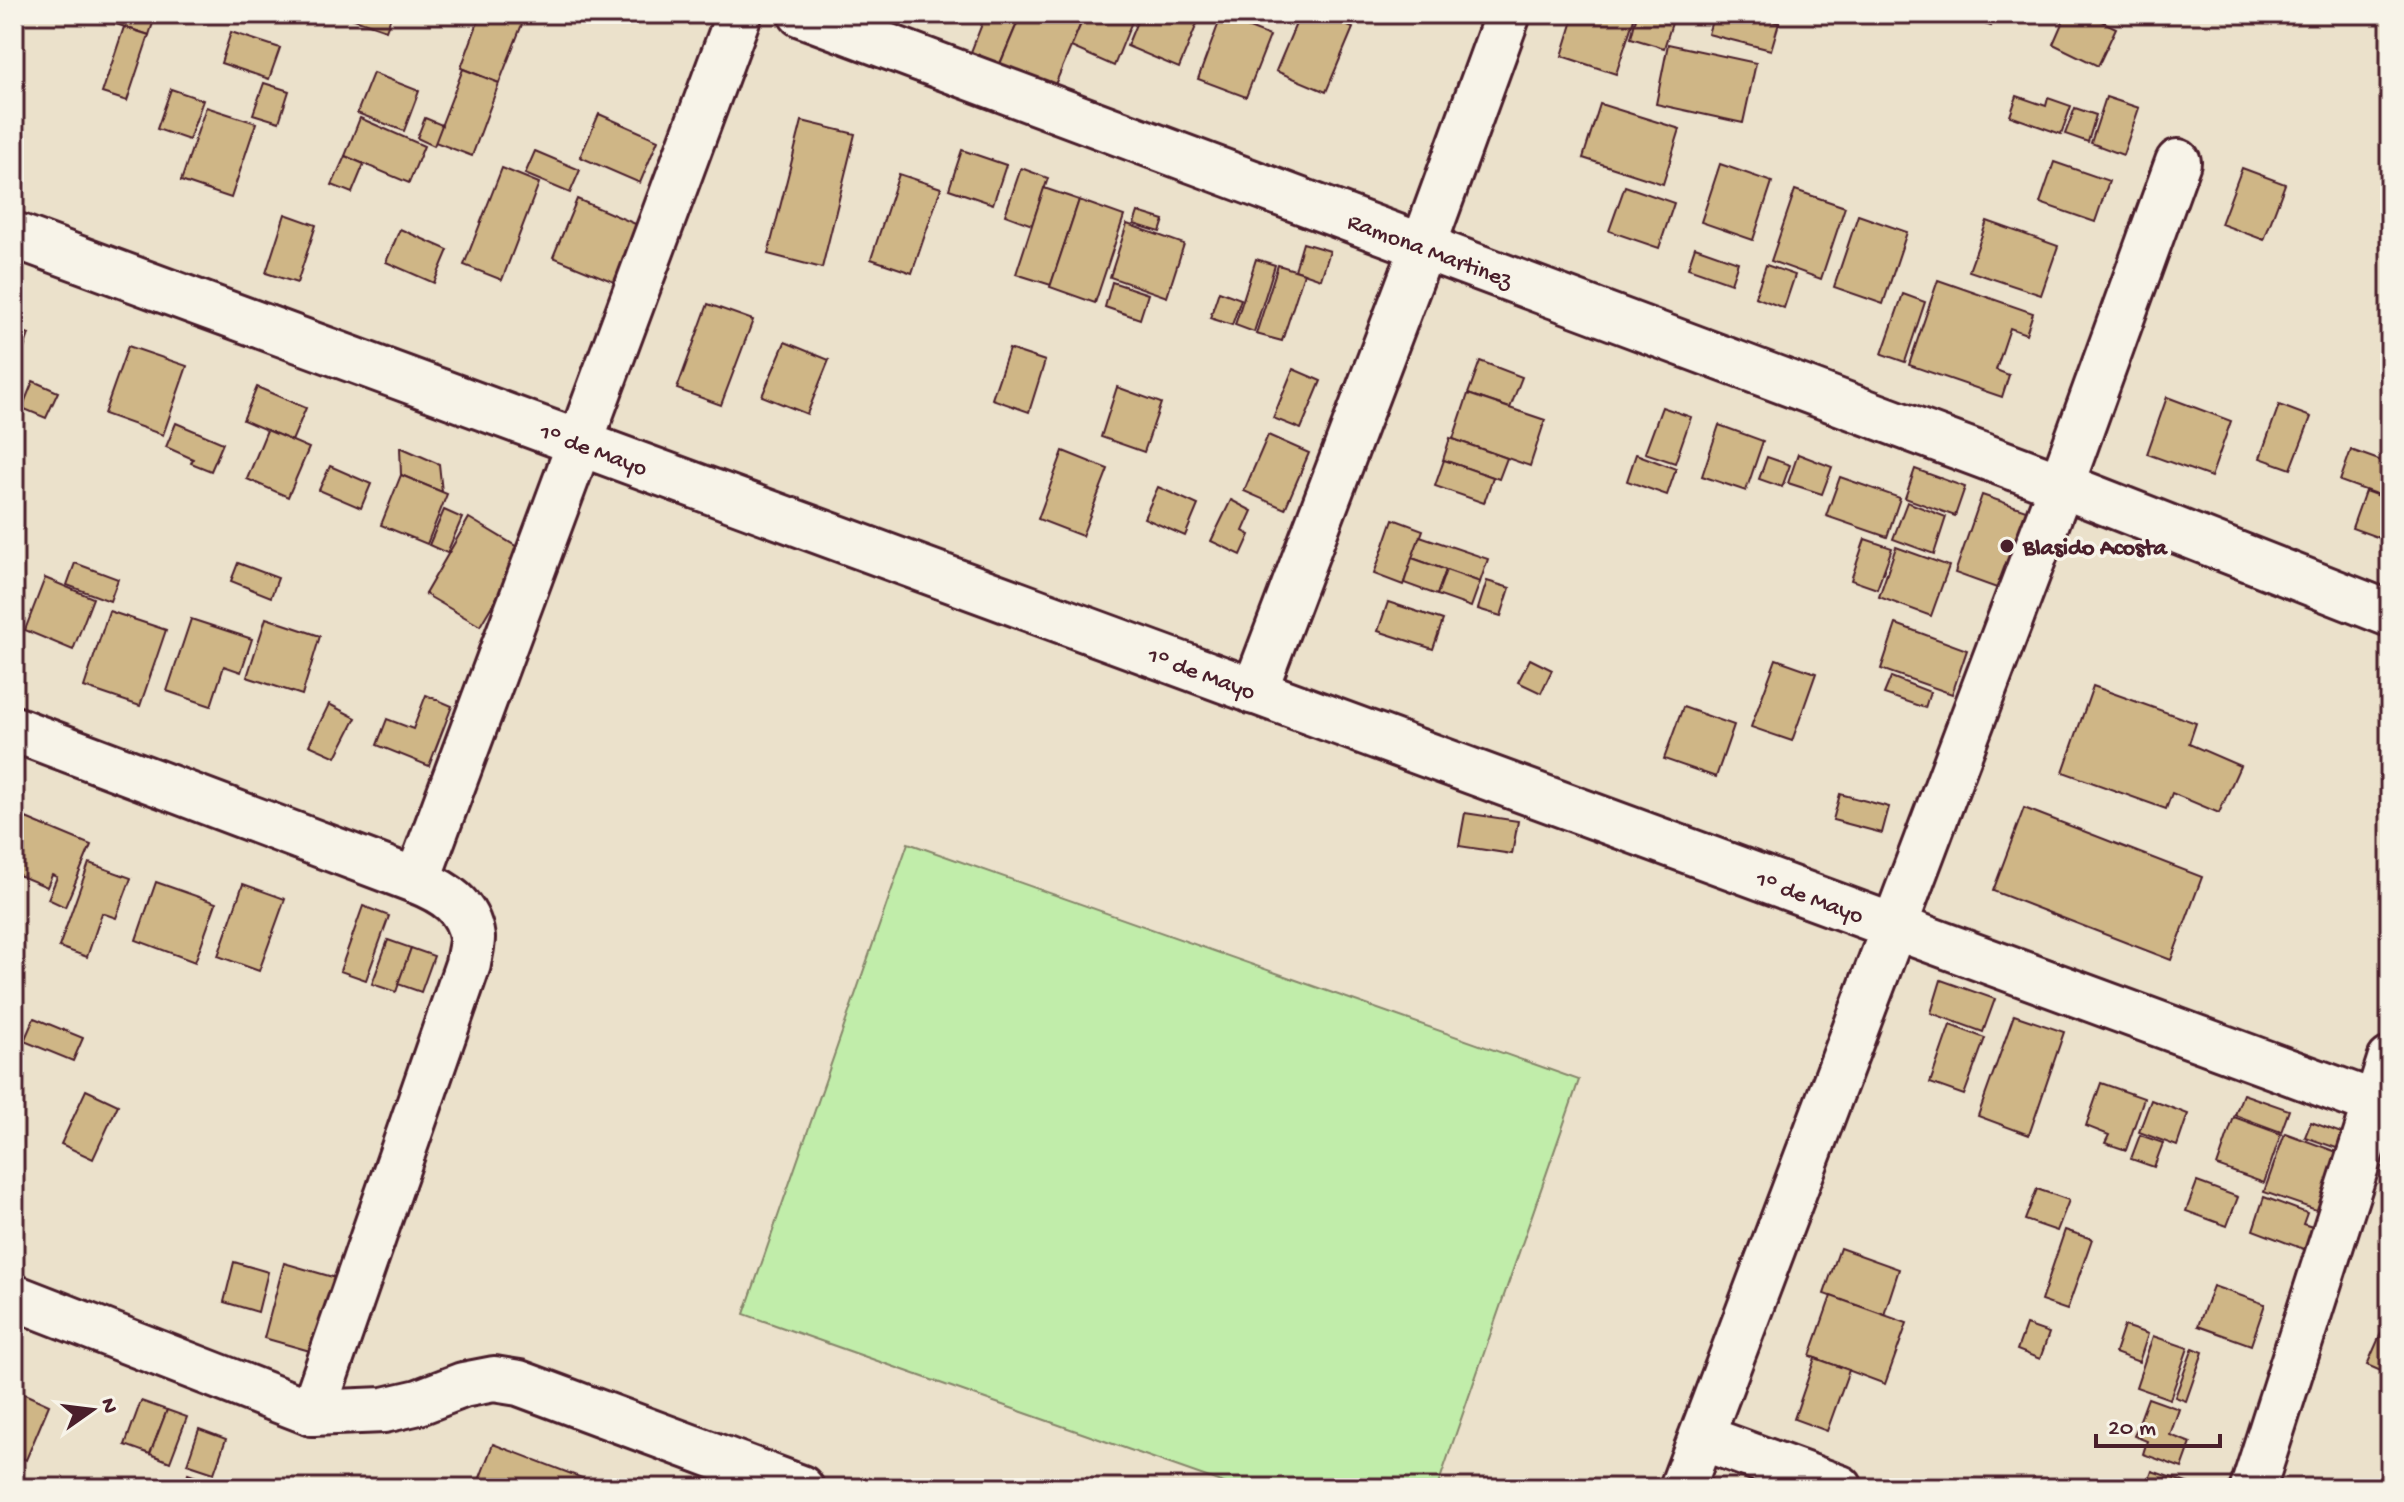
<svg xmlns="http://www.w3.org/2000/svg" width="2404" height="1502" font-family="'Gochi Hand',sans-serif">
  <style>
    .green { fill: #c1edaa; stroke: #86866a; stroke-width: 2 }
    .building { fill: #cfb686; stroke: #4a1f2b; stroke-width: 2 }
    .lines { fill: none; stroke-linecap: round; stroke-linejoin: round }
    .street-casing { stroke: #4a1f2b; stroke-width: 50 }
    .street { stroke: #f7f3e8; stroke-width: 44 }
    .poi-dot { fill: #4a1f2b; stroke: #f7f3e8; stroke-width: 3 }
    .labels { text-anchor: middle; stroke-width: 7; stroke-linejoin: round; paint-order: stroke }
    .street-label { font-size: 24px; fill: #4a1f2b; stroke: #f7f3e8 }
    .poi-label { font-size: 24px; font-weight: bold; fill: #4a1f2b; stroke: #f7f3e8; text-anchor: start }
  </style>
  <rect width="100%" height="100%" fill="#ebe1cb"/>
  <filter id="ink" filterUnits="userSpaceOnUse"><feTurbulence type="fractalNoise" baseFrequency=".0125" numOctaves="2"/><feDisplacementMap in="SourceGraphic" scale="16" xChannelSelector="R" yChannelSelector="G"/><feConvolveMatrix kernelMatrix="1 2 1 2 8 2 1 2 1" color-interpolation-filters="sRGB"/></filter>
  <g filter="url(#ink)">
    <polygon class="green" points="908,843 1579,1080 1437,1488 1238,1488 744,1314"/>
    <g class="building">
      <polygon points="86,14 156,14 149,35"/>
      <polygon points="340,14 392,14 386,30"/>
      <polygon points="481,14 526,14 499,83 461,68"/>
      <polygon points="986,14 1021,14 1000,64 971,52"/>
      <polygon points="1021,14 1085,14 1054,87 1000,64"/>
      <polygon points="1085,14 1135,14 1114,66 1071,47"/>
      <polygon points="1140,14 1201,14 1179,68 1127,46"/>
      <polygon points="1300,14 1318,14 1353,28 1326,92 1276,71"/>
      <polygon points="1575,14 1635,15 1616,74 1562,56"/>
      <polygon points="1637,14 1672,23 1664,48 1631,38"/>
      <polygon points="1714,14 1746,14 1779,23 1771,50 1708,34"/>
      <polygon points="1952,14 1995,14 1991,26"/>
      <polygon points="2066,14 2087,14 2116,28 2098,66 2053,44"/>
      <polygon points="1221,17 1270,36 1246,97 1198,79"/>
      <polygon points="124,27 149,35 127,101 102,93"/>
      <polygon points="231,32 280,48 269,79 221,63"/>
      <polygon points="1668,44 1756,63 1743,123 1656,104"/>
      <polygon points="463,69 499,83 472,156 435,142"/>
      <polygon points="373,73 419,91 404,131 357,113"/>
      <polygon points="264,83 289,91 279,122 253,114"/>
      <polygon points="171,89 203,100 189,140 157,129"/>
      <polygon points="2017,96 2046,106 2048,98 2071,106 2061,134 2010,116"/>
      <polygon points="2106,97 2139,108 2123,155 2091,143"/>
      <polygon points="1600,104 1680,129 1663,184 1583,158"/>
      <polygon points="206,107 256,123 231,198 181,181"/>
      <polygon points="2075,108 2096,115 2088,142 2065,134"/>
      <polygon points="599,114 658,140 640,183 580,157"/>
      <polygon points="360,118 424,146 409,183 345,156"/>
      <polygon points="425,118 442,125 434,146 417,138"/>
      <polygon points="802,121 855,134 822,268 768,254"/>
      <polygon points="962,150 1006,165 993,204 949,189"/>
      <polygon points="535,151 580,170 570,193 525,174"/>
      <polygon points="345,156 364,164 352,193 332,185"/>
      <polygon points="2054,162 2109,181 2095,222 2040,203"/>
      <polygon points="1720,164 1772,182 1753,240 1701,222"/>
      <polygon points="502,168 539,183 502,280 464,265"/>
      <polygon points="1021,168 1048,178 1032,225 1005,215"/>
      <polygon points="2242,168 2285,184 2264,240 2221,224"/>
      <polygon points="899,174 941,188 912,273 871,259"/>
      <polygon points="1625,186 1674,203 1659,248 1609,231"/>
      <polygon points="1044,188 1079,200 1051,285 1016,274"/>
      <polygon points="1795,190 1845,207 1821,279 1771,261"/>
      <polygon points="577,199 638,225 614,282 553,257"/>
      <polygon points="1079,200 1124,216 1095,303 1050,287"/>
      <polygon points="1138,212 1164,220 1160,232 1134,224"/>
      <polygon points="285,214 316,225 297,283 266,273"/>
      <polygon points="1858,215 1907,232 1883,304 1834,287"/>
      <polygon points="1987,221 2058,246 2041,295 1969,271"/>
      <polygon points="1127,224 1184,244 1167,297 1110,277"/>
      <polygon points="400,229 448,250 434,283 386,262"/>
      <polygon points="1303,243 1330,251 1321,279 1295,270"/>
      <polygon points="1695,247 1738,262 1731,283 1688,268"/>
      <polygon points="1256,259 1275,265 1254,332 1235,325"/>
      <polygon points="1278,265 1304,273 1282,341 1256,334"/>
      <polygon points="1766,265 1795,275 1784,308 1755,297"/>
      <polygon points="1938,280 2033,313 2026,334 2010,328 1996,370 2009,375 2002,397 1909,365"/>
      <polygon points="1112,282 1148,294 1140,319 1105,307"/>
      <polygon points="1219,291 1241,299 1232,325 1210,318"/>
      <polygon points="1903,294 1925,302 1905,362 1882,354"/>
      <polygon points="708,304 753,320 721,405 677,389"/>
      <polygon points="14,329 29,334 14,378"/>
      <polygon points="785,342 829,360 807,414 762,396"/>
      <polygon points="128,346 187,366 163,435 104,414"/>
      <polygon points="1009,349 1045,361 1029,412 992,399"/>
      <polygon points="1480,361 1522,377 1510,408 1468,394"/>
      <polygon points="1293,369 1321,381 1301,429 1273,418"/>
      <polygon points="33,381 58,392 46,418 22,408"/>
      <polygon points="257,387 306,408 292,441 243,420"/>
      <polygon points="1117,387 1161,403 1144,452 1101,437"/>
      <polygon points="1468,394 1545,420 1530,466 1453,439"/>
      <polygon points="2167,397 2231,421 2211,477 2147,454"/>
      <polygon points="2279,405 2311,417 2291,469 2260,458"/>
      <polygon points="1662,407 1691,417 1675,463 1645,453"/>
      <polygon points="176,423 223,443 211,471 191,463 193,459 166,447"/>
      <polygon points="1719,425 1763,441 1746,491 1702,476"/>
      <polygon points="267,430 309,448 288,497 247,479"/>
      <polygon points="1268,435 1309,453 1285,509 1244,491"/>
      <polygon points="1450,438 1507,458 1499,479 1443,460"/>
      <polygon points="400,447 439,464 442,492 401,475"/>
      <polygon points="2351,450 2390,464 2390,499 2340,481"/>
      <polygon points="1063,451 1108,469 1082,536 1038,519"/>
      <polygon points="1636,454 1676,469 1667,495 1627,481"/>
      <polygon points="1798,454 1832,467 1822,494 1788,483"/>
      <polygon points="1767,457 1790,465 1782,487 1759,479"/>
      <polygon points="1444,460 1493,477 1484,503 1435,486"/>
      <polygon points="330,466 371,484 361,508 319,490"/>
      <polygon points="1915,469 1965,487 1955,516 1905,498"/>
      <polygon points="401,475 447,494 427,544 381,525"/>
      <polygon points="1840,477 1900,498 1887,537 1826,516"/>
      <polygon points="1158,487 1198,505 1185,536 1144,518"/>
      <polygon points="2365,491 2390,500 2388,541 2352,528"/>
      <polygon points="1982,495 2032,512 2005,591 1955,573"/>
      <polygon points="1231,500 1252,511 1243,531 1250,535 1241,555 1211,541"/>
      <polygon points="1907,502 1946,517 1934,554 1893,539"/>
      <polygon points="444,510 462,518 447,553 429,545"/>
      <polygon points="469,518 524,551 480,626 425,594"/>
      <polygon points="1393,519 1423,530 1403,585 1374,574"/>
      <polygon points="1420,536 1488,559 1480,582 1412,558"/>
      <polygon points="1865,539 1892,548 1877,589 1851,580"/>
      <polygon points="1896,547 1949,566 1931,616 1879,597"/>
      <polygon points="1412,558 1446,570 1437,595 1404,583"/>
      <polygon points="75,563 118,579 110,601 67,585"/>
      <polygon points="238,563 278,578 271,597 231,581"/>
      <polygon points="1446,570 1480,582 1471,607 1437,595"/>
      <polygon points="45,578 93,598 73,650 25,630"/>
      <polygon points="1487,581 1510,588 1501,616 1478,609"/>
      <polygon points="1388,602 1443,620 1433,649 1378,631"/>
      <polygon points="109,611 166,630 140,706 84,687"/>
      <polygon points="266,618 320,636 302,695 247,677"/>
      <polygon points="191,619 252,639 241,672 224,666 211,706 167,691"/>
      <polygon points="1896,624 1967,650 1952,694 1881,669"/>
      <polygon points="1530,659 1552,670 1541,693 1518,682"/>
      <polygon points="1776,659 1816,673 1792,741 1751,727"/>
      <polygon points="1891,677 1930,692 1925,708 1884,694"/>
      <polygon points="2093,686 2196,723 2189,744 2240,766 2219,813 2172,793 2166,809 2063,772"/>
      <polygon points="426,695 452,706 429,766 377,745 387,719 413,729"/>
      <polygon points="329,704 356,718 336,757 309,745"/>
      <polygon points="1683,707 1734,725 1716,777 1664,759"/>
      <polygon points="1840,794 1889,807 1882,833 1833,820"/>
      <polygon points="2024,808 2202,877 2171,960 1993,891"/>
      <polygon points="1465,813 1518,821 1512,854 1459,846"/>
      <polygon points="26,818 91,845 65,907 48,899 57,877 52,875 47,887 14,873 14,845"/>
      <polygon points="89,863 131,878 116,918 102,913 87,957 59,947"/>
      <polygon points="156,882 216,903 195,962 136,940"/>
      <polygon points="243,884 285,899 259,971 218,956"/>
      <polygon points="363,906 389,916 366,980 340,971"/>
      <polygon points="388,940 411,948 396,992 372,984"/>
      <polygon points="411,948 434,956 421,992 398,984"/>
      <polygon points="1941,980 1995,999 1983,1032 1931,1013"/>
      <polygon points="2014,1015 2064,1032 2029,1135 1978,1116"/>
      <polygon points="34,1018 83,1038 73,1061 24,1041"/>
      <polygon points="1950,1025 1985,1038 1964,1095 1930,1083"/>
      <polygon points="2101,1083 2144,1098 2126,1150 2105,1143 2109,1135 2086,1126"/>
      <polygon points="86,1090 118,1105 93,1159 61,1144"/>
      <polygon points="2243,1094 2289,1110 2281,1132 2235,1115"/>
      <polygon points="2151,1100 2188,1114 2177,1146 2139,1132"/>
      <polygon points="2234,1117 2281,1134 2264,1183 2217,1166"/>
      <polygon points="2311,1122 2347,1135 2342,1150 2305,1137"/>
      <polygon points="2285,1133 2345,1155 2325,1213 2264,1192"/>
      <polygon points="2140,1135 2163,1143 2154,1167 2131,1159"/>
      <polygon points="2197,1182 2238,1197 2227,1226 2186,1211"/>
      <polygon points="2037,1189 2069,1200 2057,1231 2025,1220"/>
      <polygon points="2264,1197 2307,1213 2303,1224 2322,1230 2314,1253 2253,1230"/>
      <polygon points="2065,1230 2092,1239 2067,1310 2041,1301"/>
      <polygon points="1840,1248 1899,1269 1884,1315 1824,1294"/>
      <polygon points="234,1262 268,1272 258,1312 224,1302"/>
      <polygon points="284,1263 343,1280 324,1355 264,1338"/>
      <polygon points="2213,1286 2265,1304 2251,1345 2198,1326"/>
      <polygon points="1831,1296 1907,1323 1885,1384 1810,1356"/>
      <polygon points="2390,1313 2390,1375 2367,1365"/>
      <polygon points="2026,1325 2049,1333 2040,1359 2017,1350"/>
      <polygon points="2124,1326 2148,1334 2139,1362 2115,1353"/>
      <polygon points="2153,1336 2188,1348 2170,1399 2136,1387"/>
      <polygon points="2193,1348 2203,1352 2186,1401 2175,1397"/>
      <polygon points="1815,1358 1849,1370 1827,1431 1794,1419"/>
      <polygon points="20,1392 49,1405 26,1460 14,1454 14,1406"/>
      <polygon points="2148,1398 2179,1409 2170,1435 2191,1443 2182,1468 2143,1454 2147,1441 2134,1436"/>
      <polygon points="141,1401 167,1410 150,1454 125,1445"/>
      <polygon points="167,1410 187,1417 170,1462 150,1454"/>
      <polygon points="199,1429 226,1439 214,1473 187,1464"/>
      <polygon points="493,1444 608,1488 476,1488"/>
      <polygon points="2152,1471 2201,1488 2146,1488"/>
      <polygon points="188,1474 221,1486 220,1488 184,1488"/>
    </g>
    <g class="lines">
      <g class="street-casing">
        <g id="street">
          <path id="s1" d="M801,14l1260,471 329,129"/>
          <path id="s2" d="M14,235l2376,874"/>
          <polyline points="1254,692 1423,247 1508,14"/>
          <path d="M14,729l403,152c27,11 51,25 55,57 0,8 -3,18 -4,26l-156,449"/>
          <polyline points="417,881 739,14"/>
          <polyline points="14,1297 312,1413 384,1410 419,1402 463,1385 494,1379 519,1383 801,1488"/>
          <polyline points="1703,1438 1840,1488"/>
          <polyline points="1682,1488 2061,485 2178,162"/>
          <polyline points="2253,1488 2390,1060"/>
        </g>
      </g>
      <use href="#street" class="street"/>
    </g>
  </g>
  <circle class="poi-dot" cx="2007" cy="546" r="8"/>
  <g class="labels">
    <g class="street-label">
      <text dy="8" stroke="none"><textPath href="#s1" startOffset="672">Ramona Martinez</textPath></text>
      <text dy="8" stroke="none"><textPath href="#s2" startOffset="618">1° de Mayo</textPath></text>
      <text dy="8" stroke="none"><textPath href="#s2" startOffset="1266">1° de Mayo</textPath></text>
      <text dy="8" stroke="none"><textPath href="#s2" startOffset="1914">1° de Mayo</textPath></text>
    </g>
    <g class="poi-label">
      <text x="2023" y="554">Blasido Acosta</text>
    </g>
  </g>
  <rect width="2404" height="1502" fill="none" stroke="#f7f3e8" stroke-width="48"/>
  <rect x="24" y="24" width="2356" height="1454" fill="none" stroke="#4a1f2b" stroke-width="3" filter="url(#ink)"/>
  <g transform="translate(92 1410) rotate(76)" stroke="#f7f3e8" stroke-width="6" paint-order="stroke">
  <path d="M0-6L14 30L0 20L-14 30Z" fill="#4a1f2b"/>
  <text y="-12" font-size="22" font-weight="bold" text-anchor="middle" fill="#4a1f2b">N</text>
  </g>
  <path d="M2096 1434v12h124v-12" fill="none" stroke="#4a1f2b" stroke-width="4"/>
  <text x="2108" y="1434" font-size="24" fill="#4a1f2b" stroke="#f7f3e8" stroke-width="6" paint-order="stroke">20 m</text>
</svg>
